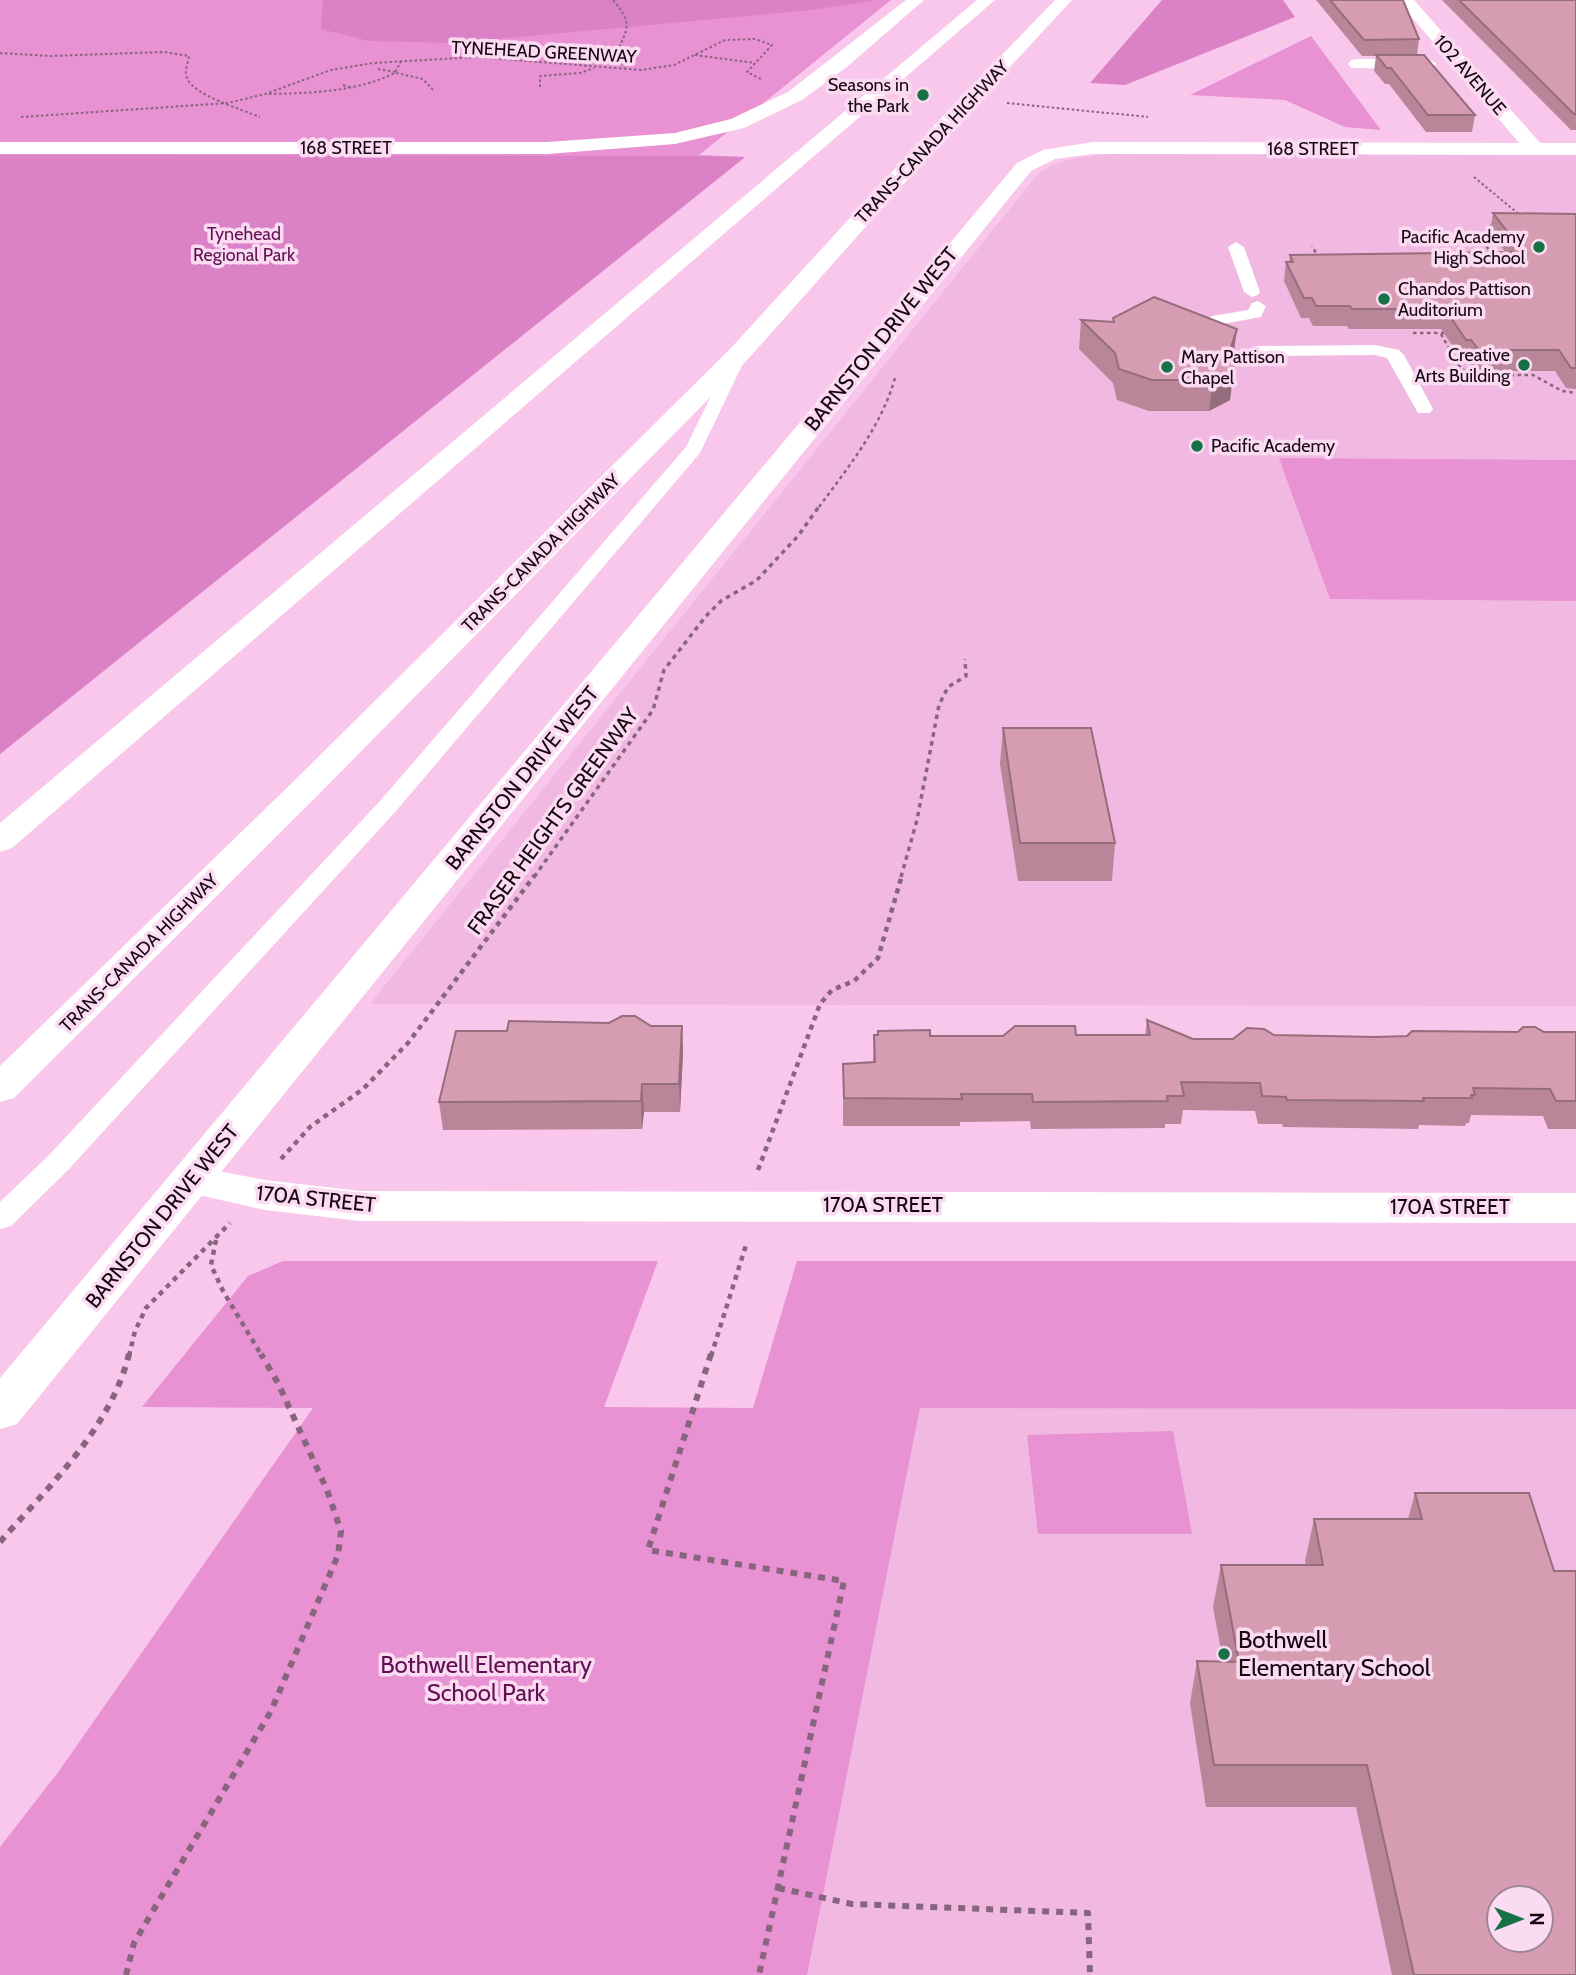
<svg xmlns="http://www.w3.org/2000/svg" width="1576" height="1975" font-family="Cabin,sans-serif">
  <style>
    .built { fill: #f1b8e1; fill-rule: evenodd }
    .green { fill: #e891d3 }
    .forest { fill: #db82c6 }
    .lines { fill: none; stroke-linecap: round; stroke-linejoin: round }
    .path-far4 { stroke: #86657d; stroke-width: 2; stroke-dasharray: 2.5 2.5; stroke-linecap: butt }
    .path-far3 { stroke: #86657d; stroke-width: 2.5; stroke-dasharray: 3.5 3.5; stroke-linecap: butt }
    .path-far2 { stroke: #86657d; stroke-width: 3.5; stroke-dasharray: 4.5 4.5; stroke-linecap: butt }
    .path-far1 { stroke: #86657d; stroke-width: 4.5; stroke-dasharray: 5 5; stroke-linecap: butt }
    .path { stroke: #86657d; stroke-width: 6; stroke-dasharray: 7 7; stroke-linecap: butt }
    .lane { fill: #fff; fill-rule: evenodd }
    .street { fill: #fff; fill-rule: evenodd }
    .secondary { fill: #fff; fill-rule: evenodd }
    .highway { fill: #fff; fill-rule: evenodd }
    .wall { fill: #b88698 }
    .shaded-wall { fill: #966d7c }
    .building { fill: #d69cb1; stroke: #966d7c; stroke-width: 2; fill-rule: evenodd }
    .poi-dot { fill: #187145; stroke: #fadbf1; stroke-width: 2.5 }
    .labels { text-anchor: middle; stroke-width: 7; stroke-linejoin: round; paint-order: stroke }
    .far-street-label { font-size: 18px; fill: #160612; stroke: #fadbf1 }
    .far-poi-label { font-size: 18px; fill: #160612; stroke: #fadbf1; text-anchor: end }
    .far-park-label { font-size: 18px; fill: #611153; stroke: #fadbf1 }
    .street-label { font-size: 21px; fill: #160612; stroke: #fadbf1 }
    .near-poi-label { font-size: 24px; fill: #160612; stroke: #fadbf1; text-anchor: start }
    .near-park-label { font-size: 24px; fill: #611153; stroke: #fadbf1 }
  </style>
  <rect width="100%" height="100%" fill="#f9c7eb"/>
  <g class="built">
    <polygon points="1110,154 1576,154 1576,1006 370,1004 1038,174 1052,165 1076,158"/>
    <path d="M920,1408l656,1v566h-769zM1499,1898h42v42h-42z"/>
  </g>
  <g class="green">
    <polygon points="0,0 891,0 699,155 745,157 0,754"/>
    <polygon points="1311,36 1381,130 1345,127 1285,100 1190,95"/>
    <polygon points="1279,458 1576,460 1576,601 1330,599"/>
    <polygon points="283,1261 658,1261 604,1407 753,1408 797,1261 1576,1261 1576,1409 920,1408 807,1975 0,1975 0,1847 59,1771 313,1408 142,1407 248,1276"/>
    <polygon points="1173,1431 1192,1534 1038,1534 1027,1435"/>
  </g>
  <g class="forest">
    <polygon points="323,0 877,0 812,10 455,43 369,41 321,29"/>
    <polygon points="1162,0 1283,0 1295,17 1125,85 1090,83"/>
    <polygon points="0,155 698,156 745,157 0,754"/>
  </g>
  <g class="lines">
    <g class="path-far4">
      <path d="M613,0c19,23 16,26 4,52l8,17"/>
      <path d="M0,53l50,3 114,-4 25,4c-1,7 -5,15 -2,22 6,17 56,32 73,39"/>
      <polyline points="695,55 755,63"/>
      <polyline points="378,69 396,72"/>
      <polyline points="396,73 423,79 434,91"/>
      <polyline points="343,85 353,88"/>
      <polyline points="540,87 540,76 580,73 594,68"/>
      <path d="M269,94c44,-1 86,-2 126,-21l6,-12"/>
      <polyline points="1007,103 1148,117"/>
      <polyline points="21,117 228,103 265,94 331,70 373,63 477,57 641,70 674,65 725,40 755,39 772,45 747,72 761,79"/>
      <polyline points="1474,177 1521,216"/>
    </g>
    <g class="path-far3">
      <polyline points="1492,255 1481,237 1489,226 1494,226"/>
      <polyline points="1311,257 1316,253 1312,246"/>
      <polyline points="1413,333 1449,333"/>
      <polyline points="1441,334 1461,369 1476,375 1533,375 1562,391 1576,393"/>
      <path d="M819,507c30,-41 62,-80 76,-129"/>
    </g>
    <g class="path-far2">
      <polyline points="534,877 653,710 664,670 706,616 721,601 757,580 798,536 820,505"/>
      <polyline points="901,877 917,820 939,705 948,687 966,676 965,659"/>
    </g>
    <g class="path-far1">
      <polyline points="281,1159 310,1127 363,1089 408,1043 535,875"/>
      <polyline points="758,1170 820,1004 832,990 854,981 878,958 902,875"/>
      <polyline points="216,1240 211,1265 223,1291 262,1356"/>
      <polyline points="129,1356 135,1331 146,1308 230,1223"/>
      <polyline points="711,1356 747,1242"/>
    </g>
    <g class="path">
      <polyline points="711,1354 648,1550 844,1581 759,1975"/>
      <path d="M0,1542c49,-56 111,-114 129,-188"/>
      <polyline points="778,1888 852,1904 1088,1913 1090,1975"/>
      <polyline points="126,1975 134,1943 271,1711 338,1555 341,1531 327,1490 278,1383 261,1354"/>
    </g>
    <g class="lane">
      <polygon points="1236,242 1244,247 1260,292 1258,295 1252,297 1244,292 1228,247"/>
      <polygon points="1258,301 1266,306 1261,317 1212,326 1204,321 1212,316 1248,310 1252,303"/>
      <polygon points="1375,345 1399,350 1404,355 1433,409 1430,413 1418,413 1387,358 1375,355 1257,356 1249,351 1257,346"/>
      <polygon points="740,348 748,353 700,453 396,811 69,1169 11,1226 0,1229 0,1202 49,1155 380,801 686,447 732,353"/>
    </g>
    <g class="street">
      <polygon points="906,0 924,0 848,66 802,100 744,128 675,144 547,154 0,154 0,142 547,142 675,133 731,119 788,92"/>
      <polygon points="1397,0 1414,0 1542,145 1545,149 1542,153 1528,153"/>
      <polygon points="1357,59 1428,59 1437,64 1428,69 1351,68 1348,64 1351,60"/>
      <polygon points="192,1166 265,1180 360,1191 1576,1193 1576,1223 360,1221 265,1210 177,1190 171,1180 177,1170"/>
    </g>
    <polygon class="secondary" points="1093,142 1576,143 1576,155 1093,154 1055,159 1031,171 17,1424 0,1429 0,1378 1017,163 1043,150"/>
    <g class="highway">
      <polygon points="977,0 995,0 12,848 0,852 0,823"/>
      <polygon points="1055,0 1072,0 958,123 749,358 320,793 14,1098 0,1102 0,1066 296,779 731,348 944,115"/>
    </g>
  </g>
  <g class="wall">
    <polygon points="1316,0 1403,0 1419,39 1417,55 1475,115 1472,132 1426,132 1389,84 1385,84 1374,71 1376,56 1362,56"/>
    <polygon points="1442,0 1576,0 1576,130 1571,130"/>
    <polygon points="1493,213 1576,214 1576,389 1566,388 1555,371 1475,371 1468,360 1462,360 1441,329 1349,329 1347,326 1313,326 1309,318 1301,318 1284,281 1286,262 1289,262 1290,255 1505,252 1490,231"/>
    <polygon points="1113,318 1233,359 1230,400 1209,411 1149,411 1117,400 1113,383 1079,349 1081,320 1113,322"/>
    <polygon points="1003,728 1115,843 1112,881 1018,881 1000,764"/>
    <polygon points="1147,1020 1193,1039 1233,1039 1274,1035 1376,1037 1544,1032 1576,1032 1576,1129 1548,1129 1543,1116 1471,1115 1469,1123 1466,1123 1465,1126 1419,1125 1418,1129 1283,1127 1282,1124 1258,1124 1255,1111 1183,1110 1181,1124 1165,1124 1165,1128 1031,1129 1030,1121 960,1122 960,1126 843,1126 843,1064 873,1062 874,1035 1145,1035"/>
    <polygon points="609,1023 651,1026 682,1026 683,1053 680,1112 644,1112 642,1129 443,1130 439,1102 507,1031"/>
    <polygon points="1415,1493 1576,1975 1392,1975 1356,1807 1206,1807 1190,1703 1197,1661 1223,1661 1213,1607 1221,1565 1306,1565 1305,1561 1314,1519 1408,1519"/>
  </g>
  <g class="shaded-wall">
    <polygon points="1237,329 1233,359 1229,372 1234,369 1230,400 1209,411 1213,380 1230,350"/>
    <polygon points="682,1026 683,1053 680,1112 679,1084"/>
    <polygon points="642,1084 644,1112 642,1129 641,1101"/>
  </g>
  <g class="building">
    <polygon points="1330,0 1403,0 1419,39 1364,40"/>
    <polygon points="1459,0 1576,0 1576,114 1574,114"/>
    <polygon points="1376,55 1424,55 1475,115 1428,115 1391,68 1387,68"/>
    <polygon points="1493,213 1576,214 1576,368 1571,368 1559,350 1479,350 1471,340 1466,340 1445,309 1352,309 1350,306 1316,306 1312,298 1304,298 1286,262 1293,262 1290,255 1523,252"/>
    <polygon points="1154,297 1237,329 1230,350 1234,369 1213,380 1152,380 1119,369 1115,353 1081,320 1114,322 1113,318"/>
    <polygon points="1003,728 1091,728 1115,843 1020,843"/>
    <polygon points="622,1016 635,1016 651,1026 682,1026 679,1084 642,1084 641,1101 439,1102 456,1031 507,1031 509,1021 609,1023"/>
    <polygon points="1147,1020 1193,1039 1233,1039 1247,1028 1264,1029 1274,1035 1376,1037 1407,1036 1412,1031 1518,1032 1523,1027 1535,1027 1544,1032 1576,1032 1576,1101 1556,1101 1550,1089 1473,1088 1475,1095 1471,1095 1472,1098 1423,1098 1424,1101 1287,1100 1286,1097 1262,1096 1260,1083 1181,1082 1184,1096 1167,1096 1168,1101 1033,1102 1032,1094 961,1094 962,1099 844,1098 843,1064 875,1062 874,1035 878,1035 878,1031 930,1030 930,1036 1003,1036 1015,1026 1075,1026 1076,1035 1150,1035"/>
    <path d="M1415,1493h114l25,78h22v404h-162l-47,-210h-153l-17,-104 42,1 -18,-97h102l-9,-46h108zM1499,1898h42v42h-42z"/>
  </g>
  <g class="poi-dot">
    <circle cx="923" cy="95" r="7"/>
    <circle cx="1539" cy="247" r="7"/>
    <circle cx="1384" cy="299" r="7"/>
    <circle cx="1524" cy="365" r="7"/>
    <circle cx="1167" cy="367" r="7"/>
    <circle cx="1197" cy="446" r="7"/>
    <circle cx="1224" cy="1654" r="7"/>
  </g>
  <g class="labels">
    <g class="far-street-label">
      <text transform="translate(544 52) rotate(3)" y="6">TYNEHEAD GREENWAY</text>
      <text transform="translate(1470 75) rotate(49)" y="6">102 AVENUE</text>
      <text transform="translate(932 142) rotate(-47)" y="6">TRANS-CANADA HIGHWAY</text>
      <text x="346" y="154">168 STREET</text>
      <text x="1313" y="155">168 STREET</text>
      <text transform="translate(541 553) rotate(-45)" y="6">TRANS-CANADA HIGHWAY</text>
      <text transform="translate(139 953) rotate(-45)" y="6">TRANS-CANADA HIGHWAY</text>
    </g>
    <g class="far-poi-label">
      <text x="909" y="91">Seasons in<tspan x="909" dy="21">the Park</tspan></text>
      <text x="1525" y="243">Pacific Academy<tspan x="1525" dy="21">High School</tspan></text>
      <text x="1398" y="295" text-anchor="start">Chandos Pattison<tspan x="1398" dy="21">Auditorium</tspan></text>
      <text x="1510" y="361">Creative<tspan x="1510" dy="21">Arts Building</tspan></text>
      <text x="1181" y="363" text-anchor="start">Mary Pattison<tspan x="1181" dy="21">Chapel</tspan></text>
      <text x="1211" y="452" text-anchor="start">Pacific Academy</text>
    </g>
    <g class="far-park-label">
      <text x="244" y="240">Tynehead<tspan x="244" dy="21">Regional Park</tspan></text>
    </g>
    <g class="street-label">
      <text transform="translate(881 339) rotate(-51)" y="7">BARNSTON DRIVE WEST</text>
      <text transform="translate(522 778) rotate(-51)" y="7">BARNSTON DRIVE WEST</text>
      <text transform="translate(553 821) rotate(-54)" y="7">FRASER HEIGHTS GREENWAY</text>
      <text transform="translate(316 1199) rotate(6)" y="7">170A STREET</text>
      <text x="883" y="1212">170A STREET</text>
      <text x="1450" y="1214">170A STREET</text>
      <text transform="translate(162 1216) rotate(-51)" y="7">BARNSTON DRIVE WEST</text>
    </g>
    <g class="near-poi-label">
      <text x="1238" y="1648">Bothwell<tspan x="1238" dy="28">Elementary School</tspan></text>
    </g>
    <g class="near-park-label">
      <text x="486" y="1673">Bothwell Elementary<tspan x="486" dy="28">School Park</tspan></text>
    </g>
  </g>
  <g transform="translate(1520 1919) rotate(90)"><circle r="33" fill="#fadbf1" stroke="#9f8698" stroke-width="2"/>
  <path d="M0-5L12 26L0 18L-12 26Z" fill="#187145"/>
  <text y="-10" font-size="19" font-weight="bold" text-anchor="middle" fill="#160612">N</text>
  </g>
</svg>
